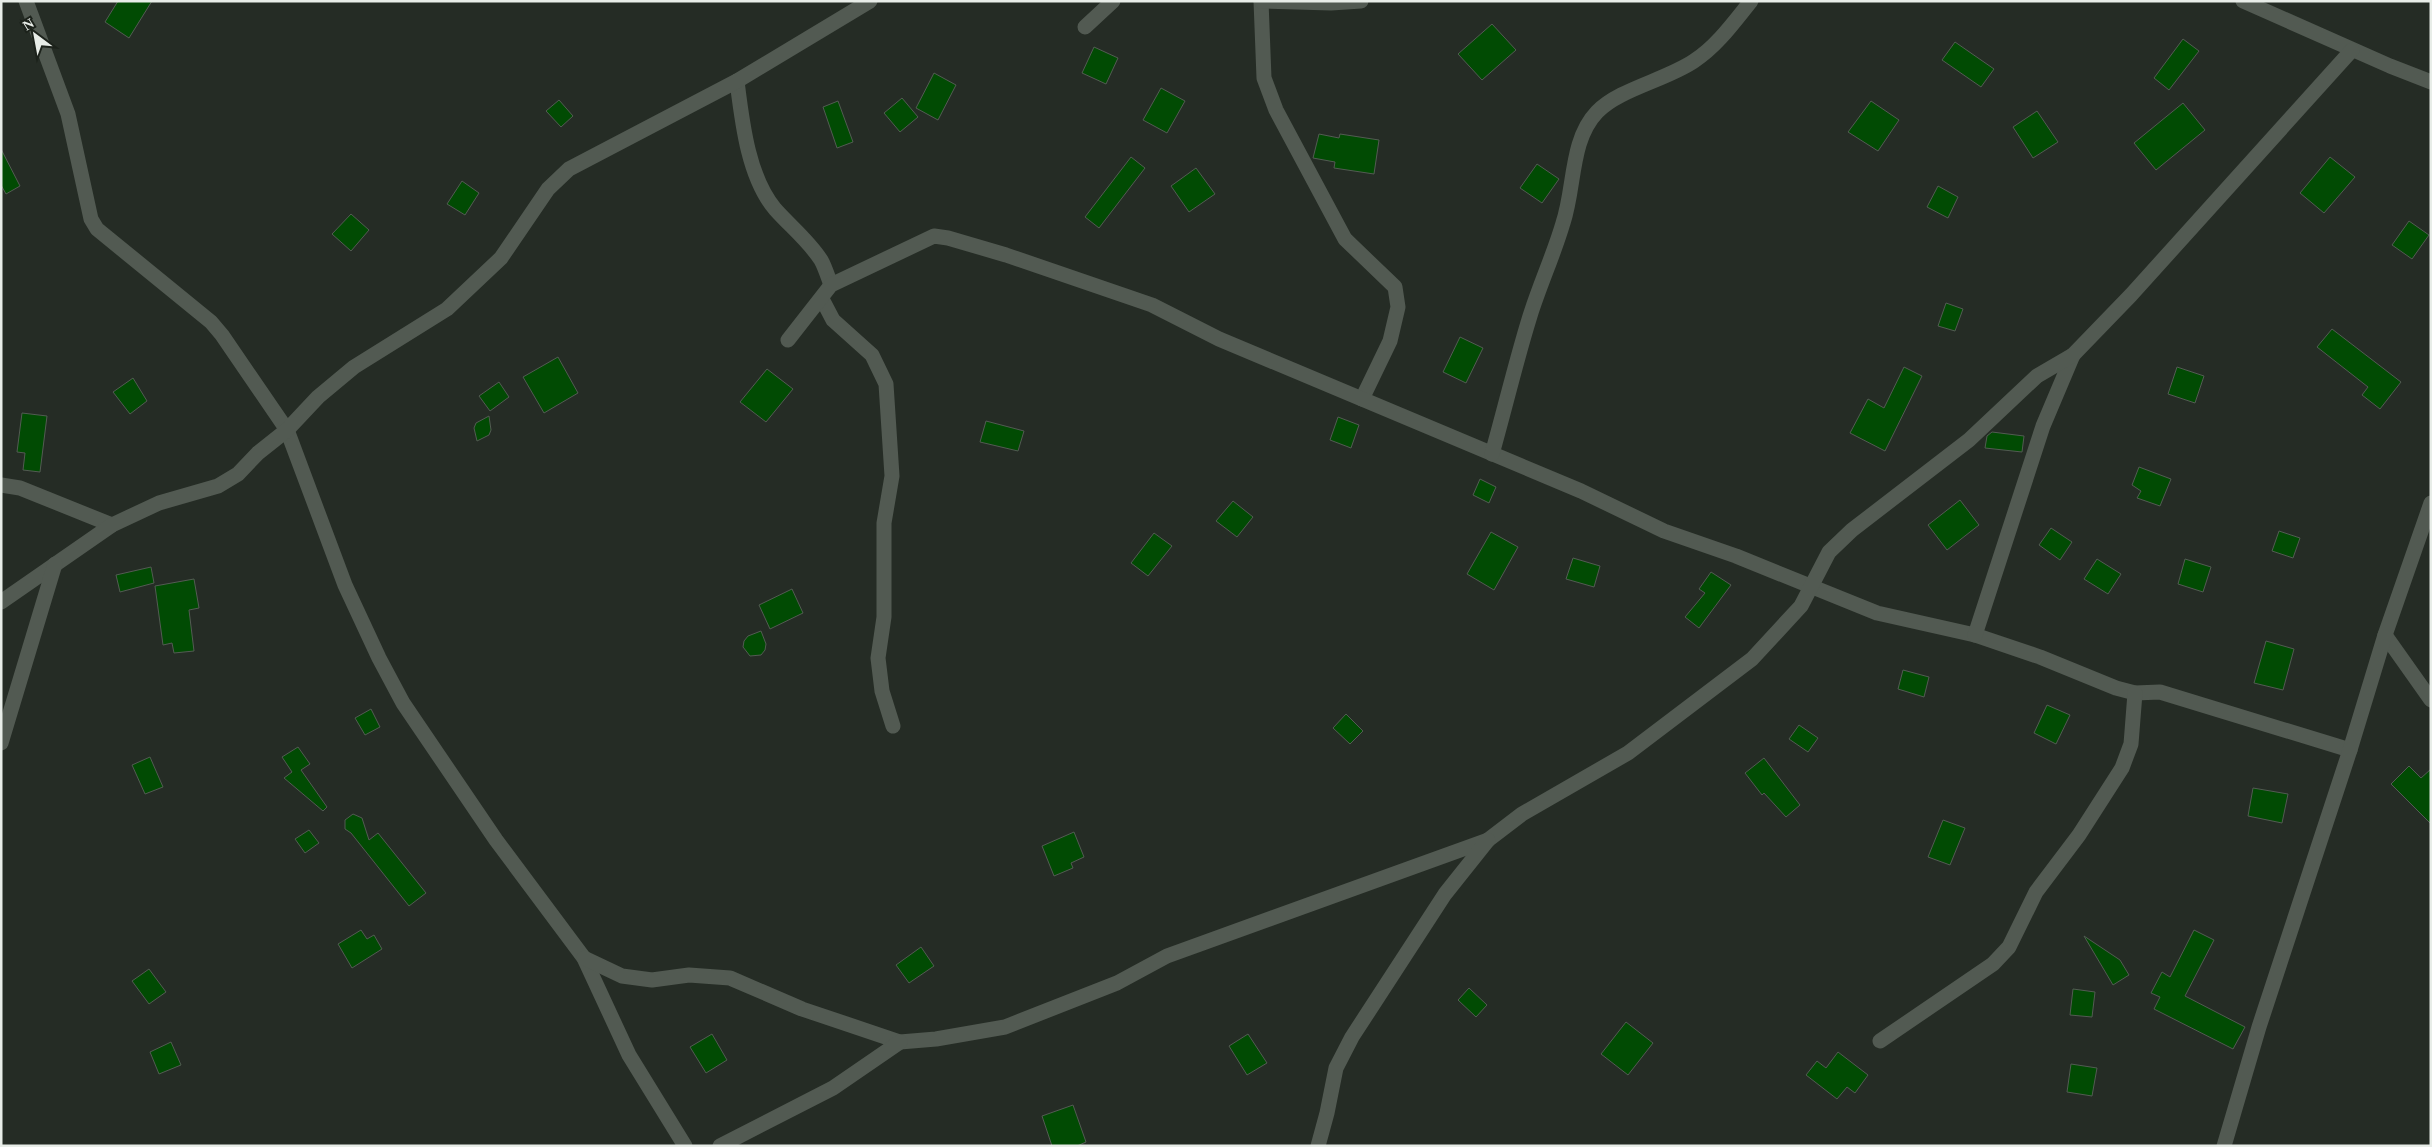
<svg xmlns="http://www.w3.org/2000/svg" width="2432" height="1147" font-family="Georgia,serif">
  <style>
    .building { fill: #014b03; stroke: #535b53 }
    .lines { fill: none; stroke-linecap: round; stroke-linejoin: round }
    .minor { stroke: #525a52; stroke-width: 15 }
  </style>
  <rect width="100%" height="100%" fill="#252c25"/>
  <g class="building">
    <polygon points="118,1 152,1 129,38 105,22"/>
    <polygon points="1492,24 1516,50 1482,80 1458,54"/>
    <polygon points="2183,39 2199,51 2169,90 2154,78"/>
    <polygon points="1955,42 1994,69 1981,87 1942,60"/>
    <polygon points="1094,47 1118,58 1106,84 1082,73"/>
    <polygon points="934,73 956,85 938,120 916,108"/>
    <polygon points="1161,88 1185,101 1167,133 1143,120"/>
    <polygon points="902,98 918,117 900,132 884,113"/>
    <polygon points="559,100 573,116 561,127 546,111"/>
    <polygon points="838,101 853,142 837,148 823,107"/>
    <polygon points="1871,101 1899,120 1878,151 1848,132"/>
    <polygon points="2183,103 2205,130 2156,170 2134,143"/>
    <polygon points="2037,111 2058,142 2033,158 2013,127"/>
    <polygon points="1319,134 1339,138 1340,134 1379,140 1374,174 1334,168 1335,162 1313,158"/>
    <polygon points="1,149 20,186 6,194 1,185"/>
    <polygon points="1131,157 1145,168 1099,228 1085,217"/>
    <polygon points="2330,157 2355,177 2324,213 2300,193"/>
    <polygon points="1537,164 1559,179 1542,203 1520,188"/>
    <polygon points="1196,168 1215,194 1189,212 1171,186"/>
    <polygon points="462,181 479,193 465,215 447,204"/>
    <polygon points="1938,186 1958,197 1948,218 1927,207"/>
    <polygon points="351,214 369,230 351,251 332,234"/>
    <polygon points="2409,221 2429,235 2412,259 2392,245"/>
    <polygon points="1946,303 1963,309 1955,331 1938,326"/>
    <polygon points="2332,329 2401,382 2380,409 2362,395 2368,387 2317,347"/>
    <polygon points="1460,337 1483,348 1466,383 1443,372"/>
    <polygon points="558,357 578,393 544,413 523,377"/>
    <polygon points="1904,367 1922,376 1885,451 1850,433 1868,399 1884,408"/>
    <polygon points="2177,367 2204,376 2195,403 2168,394"/>
    <polygon points="767,369 793,389 766,422 740,402"/>
    <polygon points="133,378 147,401 130,414 113,392"/>
    <polygon points="499,382 509,397 490,411 479,396"/>
    <polygon points="22,413 47,416 40,472 23,470 25,453 17,452"/>
    <polygon points="489,416 491,430 489,435 477,441 474,428 476,423"/>
    <polygon points="1338,417 1359,425 1351,448 1330,440"/>
    <polygon points="986,421 1024,431 1018,451 980,442"/>
    <polygon points="1992,432 2024,436 2022,452 1985,448 1987,436"/>
    <polygon points="2139,467 2171,479 2160,506 2137,498 2141,491 2132,485"/>
    <polygon points="1480,479 1496,487 1489,503 1473,495"/>
    <polygon points="1960,500 1979,525 1947,550 1928,525"/>
    <polygon points="1233,501 1253,517 1237,537 1216,521"/>
    <polygon points="2051,528 2072,542 2060,560 2039,545"/>
    <polygon points="2279,531 2300,538 2293,558 2272,551"/>
    <polygon points="1491,532 1518,547 1494,590 1467,574"/>
    <polygon points="1154,533 1172,546 1148,576 1131,563"/>
    <polygon points="1573,558 1600,566 1594,587 1566,579"/>
    <polygon points="2097,559 2121,574 2108,594 2084,579"/>
    <polygon points="2185,559 2211,567 2203,592 2178,584"/>
    <polygon points="151,567 154,583 120,592 116,575"/>
    <polygon points="1711,572 1731,585 1699,628 1685,617 1705,593 1699,589"/>
    <polygon points="194,579 199,608 189,610 194,651 174,653 172,643 163,645 155,586"/>
    <polygon points="792,589 803,613 770,629 759,605"/>
    <polygon points="761,631 766,644 765,650 761,655 750,656 743,647 744,641 748,636"/>
    <polygon points="2266,641 2294,649 2283,690 2254,683"/>
    <polygon points="1903,670 1929,677 1924,697 1898,689"/>
    <polygon points="2047,705 2070,715 2056,744 2034,733"/>
    <polygon points="371,709 380,727 365,735 355,718"/>
    <polygon points="1346,714 1363,731 1350,744 1333,728"/>
    <polygon points="1799,725 1818,738 1808,752 1789,739"/>
    <polygon points="298,747 310,764 301,770 327,807 323,811 284,778 292,772 282,757"/>
    <polygon points="150,757 163,787 145,794 132,765"/>
    <polygon points="1764,758 1800,805 1786,817 1764,793 1762,795 1745,773"/>
    <polygon points="2409,766 2421,778 2431,769 2431,824 2391,784"/>
    <polygon points="2253,788 2288,794 2282,823 2248,816"/>
    <polygon points="353,814 362,818 369,840 378,833 426,893 409,906 351,833 345,829 345,820"/>
    <polygon points="1943,820 1965,828 1950,865 1928,857"/>
    <polygon points="309,830 319,843 305,853 295,839"/>
    <polygon points="1074,832 1084,857 1071,863 1073,868 1054,876 1042,846"/>
    <polygon points="361,930 367,939 374,935 382,949 352,968 338,944"/>
    <polygon points="2194,930 2214,940 2185,996 2245,1027 2233,1049 2154,1009 2160,997 2151,993 2162,972 2170,977"/>
    <polygon points="2084,936 2120,960 2129,975 2113,985"/>
    <polygon points="921,947 934,966 909,983 896,965"/>
    <polygon points="149,969 166,992 149,1004 132,981"/>
    <polygon points="1469,988 1487,1005 1476,1017 1458,1000"/>
    <polygon points="2073,989 2095,992 2092,1017 2070,1015"/>
    <polygon points="1626,1022 1653,1043 1628,1075 1601,1054"/>
    <polygon points="712,1034 727,1060 706,1073 690,1047"/>
    <polygon points="1248,1034 1267,1063 1247,1075 1229,1046"/>
    <polygon points="171,1042 181,1065 159,1074 150,1052"/>
    <polygon points="1838,1052 1868,1075 1855,1093 1847,1087 1837,1099 1806,1075 1817,1061 1826,1068"/>
    <polygon points="2071,1064 2097,1068 2092,1096 2067,1092"/>
    <polygon points="1073,1105 1086,1142 1077,1146 1052,1146 1042,1116"/>
  </g>
  <g class="lines">
    <g class="minor">
      <polyline points="26,1 68,114 91,219 97,229 211,322 222,335 287,430 345,585 379,658 403,703 496,840 584,958 629,1055 685,1146"/>
      <polyline points="1261,1 1264,78 1276,110 1345,239 1395,287 1398,307 1390,341 1362,399"/>
      <polyline points="1261,1 1331,3 1361,1"/>
      <polyline points="2243,1 2390,66 2431,82"/>
      <polyline points="1085,27 1113,1"/>
      <path d="M737,81c5,40 11,96 38,128 15,17 33,31 46,51 4,7 7,17 10,25"/>
      <polyline points="822,299 833,320 872,355 886,384 892,476 884,523 884,617 878,658 882,691 893,726"/>
      <polyline points="788,340 831,285 934,236 948,238 1006,255 1152,305 1219,339 1581,491 1664,531 1736,556 1877,613 1975,635 2040,657 2116,688 2135,693 2160,692 2350,750"/>
      <path d="M1492,454c13,-46 24,-93 38,-138 10,-32 24,-62 33,-93 12,-35 7,-83 34,-111 22,-23 69,-32 97,-51 23,-15 40,-39 57,-60"/>
      <polyline points="1,485 20,488 112,525"/>
      <polyline points="1,602 112,525 159,503 218,486 238,474 258,453 287,430 318,397 354,367 447,309 501,258 548,189 569,169 737,81 870,1"/>
      <polyline points="1975,635 2043,426 2073,355"/>
      <polyline points="2385,635 2431,700"/>
      <polyline points="1,743 55,564"/>
      <polyline points="584,958 622,976 652,980 689,975 730,978 802,1009 900,1042 936,1039 1005,1027 1117,983 1167,956 1488,840 1522,814 1628,753 1752,659 1801,606 1829,552 1852,530 1969,440 2037,376 2073,355 2131,295 2352,50"/>
      <polyline points="1880,1041 1993,964 2009,947 2036,892 2079,835 2122,768 2131,744 2135,693"/>
      <polyline points="720,1146 833,1088 900,1042"/>
      <polyline points="1318,1146 1327,1113 1336,1068 1352,1037 1445,894 1488,840"/>
      <polyline points="2224,1146 2259,1027 2350,750 2385,635 2431,503"/>
    </g>
  </g>
  <rect width="2432" height="1147" fill="none" stroke="#e8ede8" stroke-width="5"/>
  <g transform="translate(35 35) rotate(328)" stroke="#1c221b" stroke-width="4" paint-order="stroke">
  <path d="M0-4L9 19L0 12L-9 19Z" fill="#e8ede8"/>
  <text y="-8" font-size="14" font-weight="bold" text-anchor="middle" fill="#e8ede8">N</text>
  </g>
</svg>
